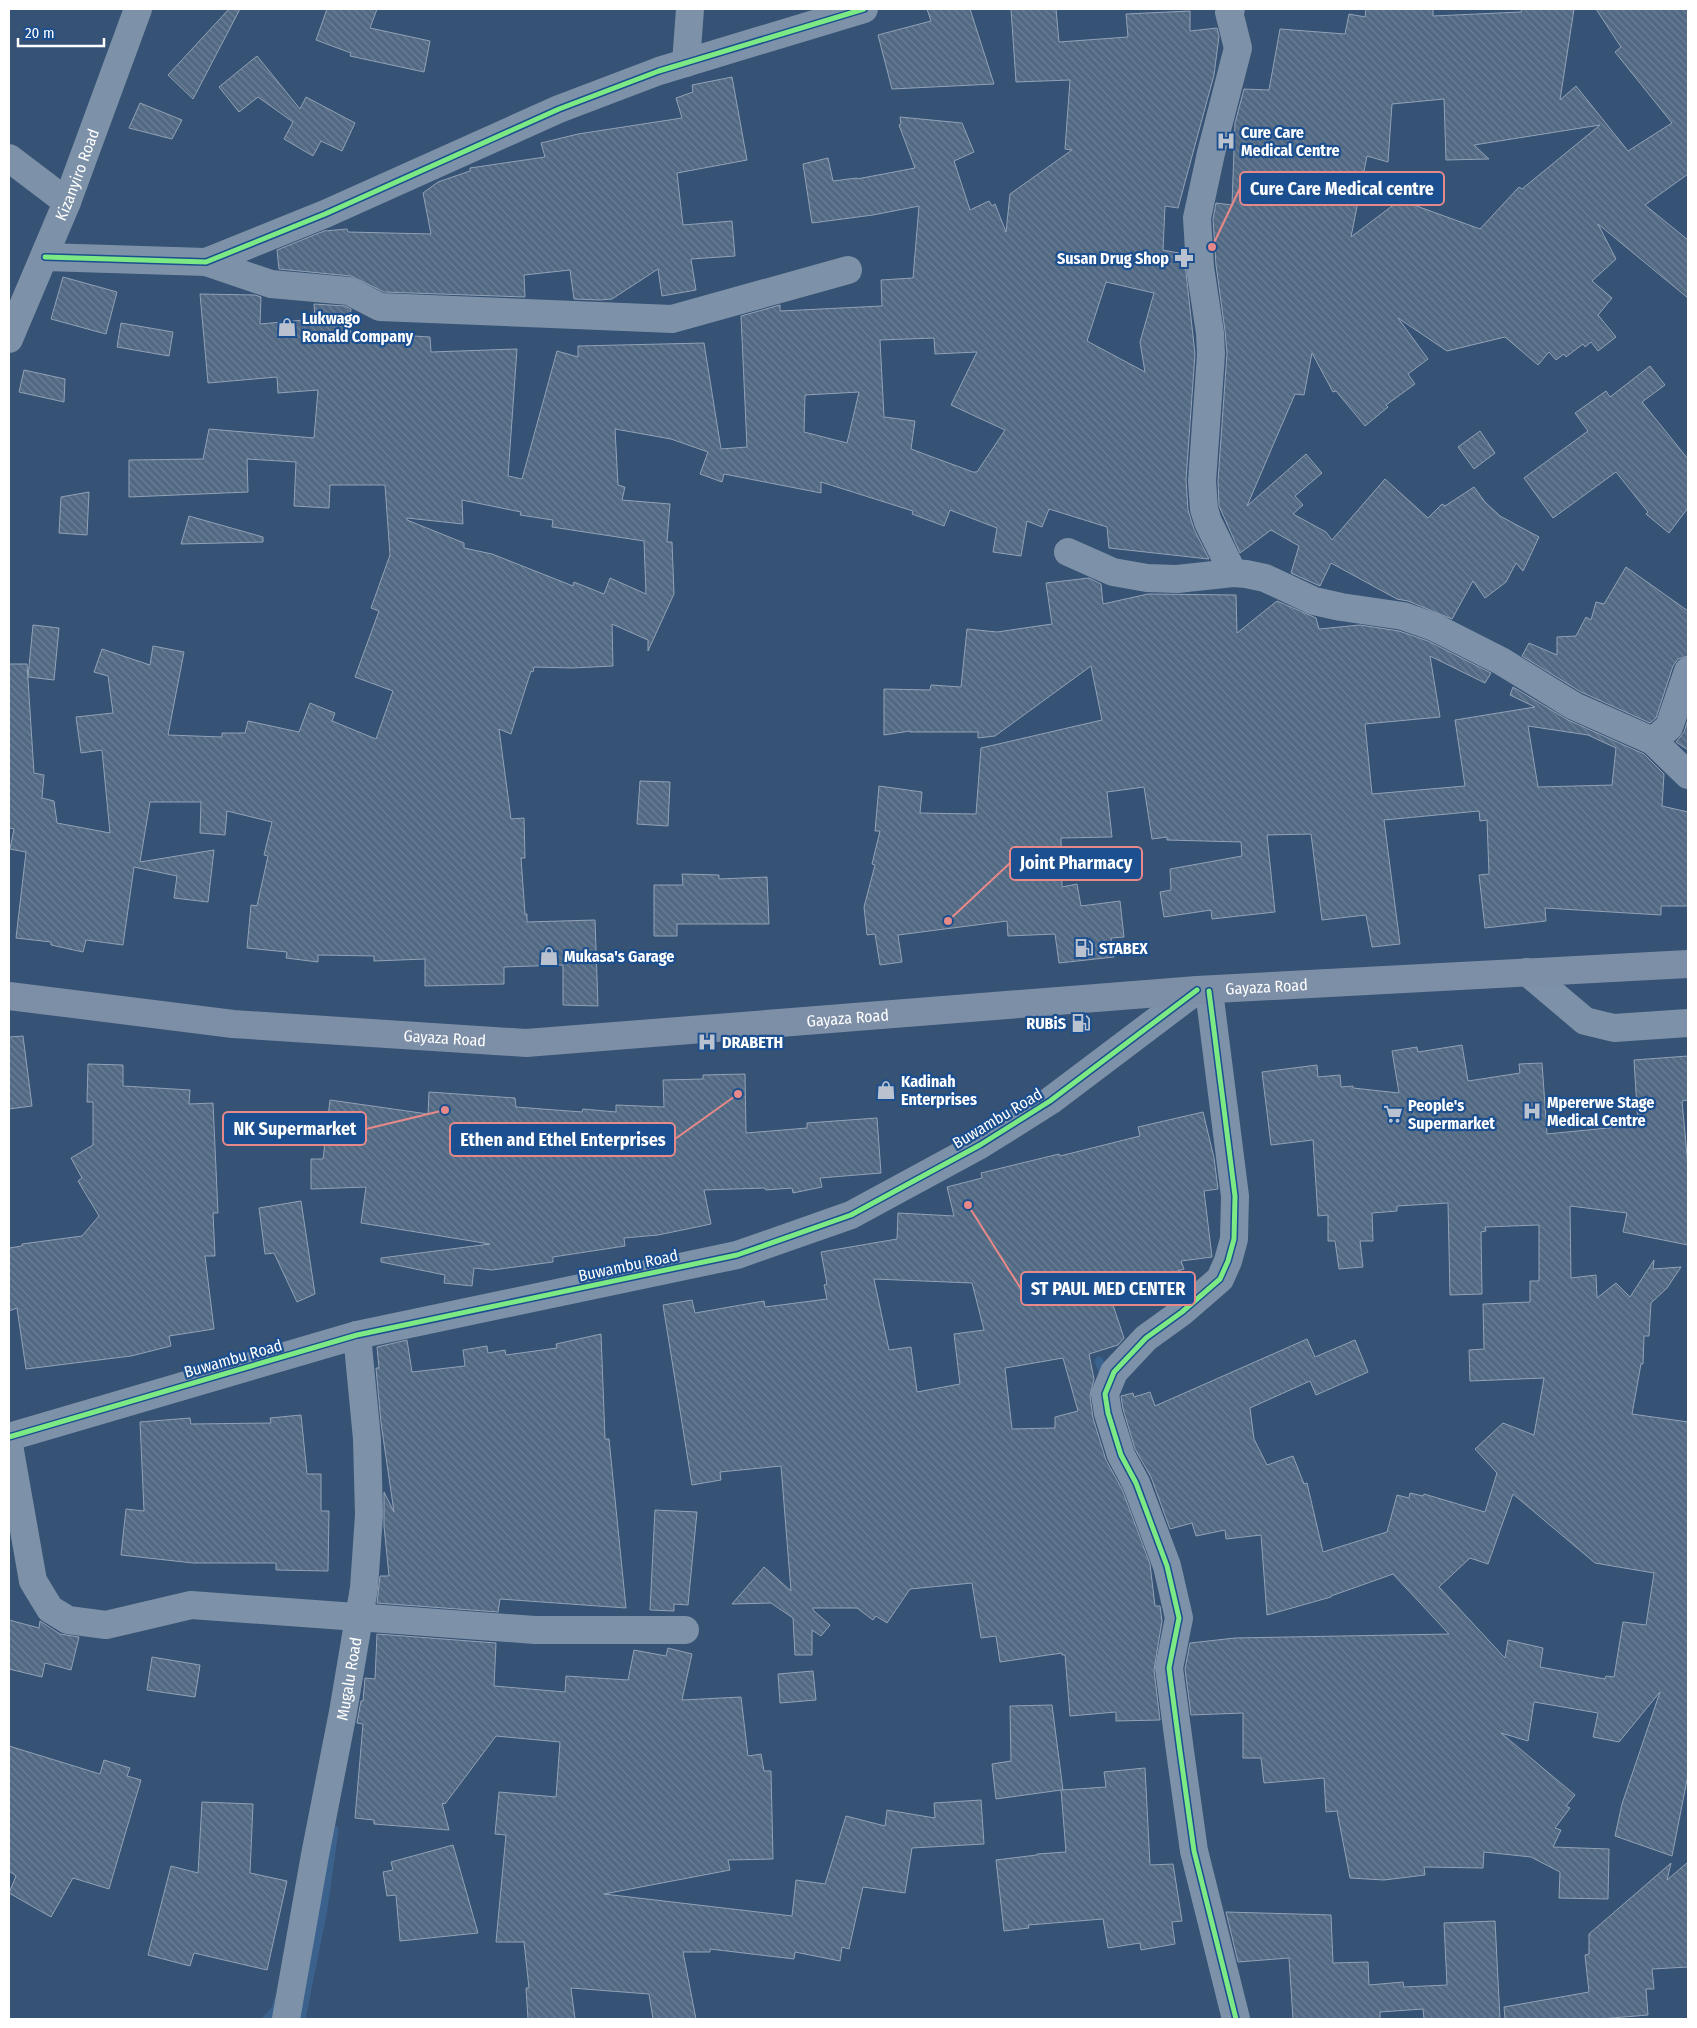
<svg xmlns="http://www.w3.org/2000/svg" width="1697" height="2028" font-family="'Fira Sans Condensed',sans-serif">
  <style>
    .lines { fill: none; stroke-linecap: round; stroke-linejoin: round }
    .stream { stroke: #3b618d; stroke-width: 9 }
    .building { fill: url(#building-back-hatch); stroke: #92a2b6; fill-rule: evenodd }
    .minor { stroke: #7d92a8; stroke-width: 28 }
    .major { stroke: #7d8ea7; stroke-width: 28 }
    .cycleway-casing { stroke: #1b4f8f; stroke-width: 8 }
    .cycleway { stroke: #7ce984; stroke-width: 5 }
    .labels { text-anchor: middle; stroke-width: 4.5; stroke-linejoin: round; paint-order: stroke }
    .poi-label { font-size: 16px; font-weight: bold; fill: #fff; stroke: #1b4f8f; text-anchor: start }
    .street-label { font-size: 16px; fill: #fff; stroke: #1b4f8f }
    .leader { fill: none; stroke: #e88989; stroke-width: 2 }
    .callout-dot { fill: #e88989; stroke: #1b4f8f; stroke-width: 2 }
    .callout { fill: #1b4f8f; stroke: #e88989; stroke-width: 2 }
    .callout-label { font-size: 18px; text-anchor: middle; font-weight: bold; fill: #fff }
  </style>
  <defs>
    <pattern id="building-back-hatch" width="6" height="6" patternUnits="userSpaceOnUse" patternTransform="scale(1.25)"><rect width="6" height="6" fill="#526984"/><path d="M-1 5l2 2M0 0l6 6M5-1l2 2" fill="none" stroke="#6c8096"/></pattern>
  </defs>
  <rect width="100%" height="100%" fill="#365274"/>
  <g class="lines">
    <g class="stream">
      <polyline points="1099,1361 1105,1377"/>
      <polyline points="267,2019 276,2009 278,2001"/>
      <polyline points="301,2019 323,1909 334,1830"/>
    </g>
  </g>
  <g class="building">
    <polygon points="229,9 240,9 193,99 168,75"/>
    <polygon points="327,9 377,9 370,28 430,41 424,72 350,56 351,53 316,40"/>
    <polygon points="927,9 970,9 994,84 892,89 878,35 931,21"/>
    <path d="M1011,9h45l3,33 69,-5 -2,-23 64,-3v20l27,-3 2,8 -5,39 -36,133 -13,-2 -2,44 21,4 11,100 -9,126 2,30 6,19 15,30 -100,-11 -2,-21 -58,-18 -7,18 -15,-6 -6,35 -28,-4 4,-24 -47,-18 -6,16 -32,-12 1,-3 -92,-29v11l-97,-19 -2,8 -22,-8 8,-22 -37,-13 -56,-10 3,56 7,2 -3,13 48,4 -3,38h5l2,52 -26,57v-11l-36,-16 1,42 -41,2 -38,-1 -1,5 -2,-1 -20,63 -12,-5 12,90 13,-1 1,40h-4l4,56h2v8l68,-2 3,86 -35,-1v-40l-59,2v17l-79,2v-27l-51,2v-5l-56,-1v7l-32,-4 1,-6 -40,-4 4,-43 6,1 11,-50 -4,-1 8,-33 -45,-11 -2,24 -25,-2 1,-31h-51l-10,60 74,-12 -6,52 -34,-4 3,-22 -43,-9 -11,78 -37,-5 -3,12 -32,-7v-3l-35,-4 10,-86 -16,-3 4,-20 -5,-1v-164h18l7,109 10,2 -2,23 12,3 3,22 53,10 -8,-83 -21,3 -5,-36 37,-4 -5,-37 -14,-4 8,-23 48,16 3,-19 31,6 -16,83 54,2v-4h23l3,-12 51,11 11,-29 25,10 -3,8 44,18 17,-48 -38,-14 24,-66 -8,-3 19,-53 -5,-70h-55l-1,23 -35,-2 2,-44 -49,-3 1,33 -119,5v-37l74,-1 6,-30 105,9 4,-48 -40,3 -1,-16 -69,6 -8,-89 55,1 6,2 -1,27 55,-5 -1,-15 31,2 6,3 -1,23 80,5 1,15 86,-3 -9,127 14,3 35,-128 21,6v-11l126,-3 17,106 26,-2 -6,-131 39,-11v6l102,-5 -1,-26 32,-2 6,-72 -46,9 -61,8 -9,-59 25,-6 5,23 24,-3v1l58,-11 -16,-43 2,-1 -1,-7 62,6 12,29 -20,9 16,49 19,-9 3,5 3,-2 11,28 4,-38 62,-44 -7,-1 5,-69 -54,2zM1106,282l48,11 -14,49 5,30 -58,-31zM934,338l1,16 42,-2 -26,53 54,25 -28,42h-4l-62,-23 4,-28 -31,-4 -4,-77zM859,392l-12,51 -43,-11 1,-37zM462,500l59,12 -1,3 33,5 -1,7 92,14 2,53 -36,-16 -6,16 -30,-12 -1,4 -81,-32 -28,-6v-5l-57,-23v-2l56,6z"/>
    <path d="M1366,9h67v7l88,-4 1,-3h52l-14,91 16,-14 52,65 44,-28 -57,-71 6,-5 -25,-38h92v165l-43,31 43,35v58l-90,-74 18,35 -24,22 20,17 -14,17 18,22 -18,14 -7,-9 -6,5 -2,-3 -17,13 -2,-3 -8,6 -7,-8 -11,13 -33,-28 -58,14 -49,-33 30,41 -20,15 7,10 -29,21 2,2 -23,19 -29,-35 -3,1 -21,-39 -8,42 -9,-1 -48,112 59,-52 16,19 -27,23 8,9 -10,9 33,18 6,8 53,-61 43,39 14,-14 3,2 29,-19 11,15 15,14 39,21 -16,34 -7,-8 -10,19 -21,16 -12,-17 -21,38 -44,-18 -11,-2 -66,-36 -11,23 -29,-13 8,-27 -28,-16 -31,23 -21,-47 -1,-25 9,-128 -2,-22 -9,-66 -3,-46 3,-16 16,2 3,-82 9,-34 25,1 11,-61 65,5 4,-20 16,3zM1444,99l2,61 43,-1 -15,-14 126,-20 -78,64 -3,-2 -39,42 -80,-29 -49,37 16,-81 21,6 4,-58z"/>
    <polygon points="257,56 300,109 306,97 355,123 342,151 321,141 313,156 284,139 293,122 258,97 239,112 219,87"/>
    <polygon points="732,77 747,160 677,173 683,225 732,221 735,256 691,259 696,290 662,296 658,269 612,299 600,300 574,299 570,270 524,275 525,297 384,292 351,276 279,269 277,250 324,231 347,229 348,232 431,234 423,193 438,182 470,171 470,168 545,157 541,143 578,134 682,118 676,98 693,92 692,85"/>
    <polygon points="140,103 182,120 172,139 129,128"/>
    <polygon points="63,277 117,292 106,334 51,319"/>
    <polygon points="121,323 173,332 169,356 117,347"/>
    <polygon points="1650,366 1665,385 1642,402 1688,459 1688,508 1669,533 1646,514 1648,512 1616,472 1553,518 1524,478 1588,431 1575,413 1606,391 1610,397"/>
    <polygon points="24,370 65,379 64,402 19,392"/>
    <polygon points="1480,431 1495,453 1474,469 1458,447"/>
    <polygon points="89,492 87,535 59,533 61,497"/>
    <polygon points="189,516 263,537 263,542 181,544"/>
    <polygon points="1626,567 1688,611 1688,656 1678,659 1673,666 1656,718 1650,723 1581,692 1522,656 1529,643 1557,655 1557,637 1576,636 1586,617 1591,620 1596,602 1604,604"/>
    <path d="M1089,578l12,6 2,20 45,-10 88,1 1,38 40,-32 39,17 3,11 41,-4 39,6 29,10 63,32 -6,10 -55,-27 10,61 -75,7 7,70 93,-8 -10,-66 80,-13 -25,-12 3,-8 55,33 76,34 20,20 -2,32 26,6v94h-27v9l-116,-7 1,13 -61,7 -6,-53 10,-1 -2,-54 -7,1 -1,-10 -95,9 16,124 -28,3 -6,-32 -44,5 -11,-86 -44,1 8,77 -63,7 -1,-9 -47,7 -4,-25 11,-2 -1,-21 72,-13 -1,-14 -74,-2v-3l-15,2 -8,-52 -37,5 5,45 -51,1 1,49 15,-3 4,22 39,-5 4,36 -13,1 3,19 -55,6 -4,-29 -47,2 -1,-15 -109,14 4,27 -22,3 -5,-31 -8,1 -3,-28 11,-42 -3,-1 8,-33h-5l4,-45 43,6 -2,21 56,1 5,-66 121,-28 -11,-54 -96,70 -17,2v-6h-68v-1l-26,4v-46l46,1 1,-5 30,2 6,-58 30,3 55,-8 -6,-41zM1528,726l60,9 28,13 -4,37 -74,2z"/>
    <polygon points="33,625 59,628 54,680 28,677"/>
    <polygon points="1688,719 1688,750 1676,742 1684,732"/>
    <polygon points="640,781 670,782 668,826 637,824"/>
    <polygon points="682,874 719,875 719,879 767,877 769,924 677,924 677,936 654,936 654,885 683,885"/>
    <polygon points="23,1036 32,1106 9,1109 9,1037"/>
    <path d="M1462,1045l6,36 52,-8 -1,-9 23,-1 5,71 91,-9 -4,-65 54,-4v44l-6,1 6,65v79l-65,-13 4,-19 -57,-7 1,72 25,-3 1,23 19,-15 14,14 24,-37 -1,9 28,-2 -14,21 -16,15 -2,33h-5l-1,28h-2l-9,50 56,8v353l-16,81 -57,-20 7,-32 38,-112 -41,50 -26,-5 5,-24 -64,-11 -6,39 -27,-8 74,62 -9,11 4,2 -15,20 6,2 -8,17 56,2 -1,50 -49,-1 1,-26 -29,-15 -47,-5 -1,16 -59,-1 1,8 -41,5 -34,-2 -13,-67 -11,1 -2,-34 -60,5 -3,-25h-18v-45l-52,2 -6,-46 5,-26 45,-5 214,-4 -56,-60 -62,22v1l-64,18 -6,-80 -35,4 -1,-9 -29,6 -4,-13 -22,6 -19,-52 -16,-28 -12,-40 -2,-13 12,-3 1,4 16,-5 5,14 152,-67 8,18 40,-17 13,32 -52,23 -6,-14 -60,27 4,31 13,26 26,-9 11,28 3,-1 16,69 64,-20 10,-37 12,3 1,-5 13,3 1,-2 61,18 12,-39 -22,-24 28,-26 31,12 10,-57 -74,3 -1,-31 15,-1 -1,-45 47,-2v-21h9v-56l-54,2 1,4 -5,1 1,62 -32,1 -2,-92 -51,3v5l-25,2 1,28h-13l3,26 -24,2 -4,-28h-7v-26l-10,1 -5,-76 -42,5 -9,-73 55,-7 1,12 22,-2 1,12 12,-1v2l46,5 -7,-42 25,-4 1,5zM1513,1494l82,69 59,10 -8,52 -23,-3 -9,55 -8,-1 -1,3 -65,-12 3,-19 -35,-8 -3,18 -66,-71 31,-29 18,6z"/>
    <polygon points="88,1064 123,1065 123,1086 190,1090 189,1104 213,1103 218,1213 213,1213 215,1256 205,1256 214,1329 169,1336 171,1346 131,1356 26,1369 17,1308 9,1311 9,1248 22,1246 22,1244 82,1236 99,1216 78,1181 82,1178 71,1158 93,1145 93,1102 87,1102"/>
    <polygon points="745,1074 746,1133 807,1128 807,1123 877,1118 881,1173 820,1178 822,1187 793,1193 792,1188 766,1190 765,1188 704,1190 711,1224 658,1235 624,1238 625,1246 553,1257 553,1262 492,1270 474,1268 472,1286 444,1283 445,1275 381,1262 381,1258 490,1244 361,1223 366,1187 311,1189 311,1159 323,1159 330,1100 428,1114 429,1092 515,1098 516,1107 582,1112 583,1109 616,1112 616,1105 664,1107 663,1080 703,1079 703,1075"/>
    <path d="M1203,1112l11,46 4,31 -14,2 8,66 -31,4 3,8 -75,24 15,45 -6,7 -29,9 5,25 -4,17 3,22 13,42 16,29 28,75 5,42h5l2,15 -8,49 6,50 -44,1v-9l-46,4 -5,-61h-3v-2l-62,9 -4,-26 -15,2 -9,-55 -62,6 -23,34 -11,-7 -3,4 -16,-12h-44v2l17,15 -9,11 -9,-6v25h-17l-2,-37 -22,-15 -39,1 32,-37 27,24 -10,-125 -61,6 1,8 -29,5 -29,-180 29,-5 3,13 69,-12 1,6 62,-8 -3,-14 3,-1 -6,-32 76,-13 1,-26 56,3 -7,-29 35,-9 -1,-5 78,-19 1,2 80,-20 -2,-9zM874,1279l98,4 12,47 -30,4 6,50 -43,8 -6,-45 -22,3zM1063,1358l15,53 -23,6v11l-43,1 -7,-61z"/>
    <polygon points="301,1201 315,1294 297,1302 274,1253 265,1254 259,1208"/>
    <polygon points="601,1334 605,1439 609,1439 626,1608 500,1599 498,1612 377,1603 380,1576 389,1576 384,1526 384,1492 394,1512 381,1423 376,1368 379,1368 377,1347 407,1340 412,1372 465,1366 463,1350 487,1346 488,1353 505,1350 506,1355 557,1348 556,1344"/>
    <polygon points="301,1415 307,1474 321,1474 321,1511 329,1511 328,1571 276,1570 276,1563 193,1563 121,1555 126,1509 144,1511 140,1422 190,1418 191,1424 271,1423 270,1418"/>
    <polygon points="655,1510 697,1512 688,1605 674,1604 674,1611 650,1610"/>
    <polygon points="9,1620 39,1628 40,1621 60,1634 79,1637 71,1670 45,1663 42,1677 9,1669"/>
    <polygon points="377,1634 496,1643 494,1686 565,1692 566,1676 628,1680 634,1650 666,1656 668,1648 692,1654 682,1700 741,1697 748,1756 761,1754 764,1771 771,1771 773,1859 728,1860 730,1870 604,1894 792,1916 796,1880 825,1884 846,1816 885,1826 887,1810 935,1818 934,1803 981,1800 984,1844 912,1848 905,1893 863,1887 849,1949 842,1947 840,1961 795,1952 794,1959 710,1949 710,1952 683,1952 696,2019 653,2019 649,1994 571,1988 575,2019 528,2019 526,1988 529,1988 524,1942 496,1942 506,1835 495,1834 499,1792 556,1797 560,1742 496,1736 445,1804 442,1803 449,1830 374,1824 374,1820 355,1818 363,1724 357,1723 361,1701 363,1701 365,1678 375,1679"/>
    <polygon points="152,1657 200,1665 195,1697 147,1690"/>
    <polygon points="813,1671 816,1700 780,1703 778,1674"/>
    <polygon points="1052,1705 1063,1790 1062,1790 1106,1787 1104,1772 1145,1768 1150,1865 1173,1864 1182,1921 1172,1922 1175,1944 1141,1950 1140,1943 1108,1948 1103,1919 1028,1925 1029,1928 1004,1931 996,1860 1037,1855 1037,1854 1066,1852 1061,1790 996,1799 992,1764 1011,1761 1010,1706"/>
    <polygon points="9,1746 100,1774 104,1760 130,1768 127,1776 141,1780 109,1889 73,1878 51,1917 9,1893 16,1876 9,1871"/>
    <polygon points="202,1802 253,1804 250,1873 287,1881 267,1970 194,1953 190,1966 148,1955 171,1866 198,1873"/>
    <polygon points="453,1845 478,1933 400,1941 396,1895 387,1896 383,1872 393,1870 391,1862"/>
    <polygon points="1688,1862 1688,1967 1652,1969 1654,1989 1646,1989 1648,2015 1600,2019 1505,2019 1504,2007 1589,1992 1585,1955 1589,1954 1589,1934 1671,1863 1667,1880"/>
    <polygon points="1226,1912 1331,1915 1333,1963 1368,1962 1369,1985 1403,1982 1404,1987 1447,1985 1444,1923 1495,1921 1500,2019 1424,2019 1423,2009 1380,2012 1380,2019 1293,2019 1289,1958 1238,1962"/>
  </g>
  <g class="lines">
    <g class="minor">
      <polyline points="1231,9 1229,12 1238,48 1211,153 1197,218 1200,267 1210,333 1211,354 1202,481 1204,509 1208,522 1233,573"/>
      <polyline points="686,63 690,9"/>
      <polyline points="9,158 67,202"/>
      <polyline points="45,257 206,262 325,214 559,109 659,71 864,9"/>
      <polyline points="206,262 271,284 349,291 380,307 672,319 848,270"/>
      <path id="s1" d="M9,339l58,-137 71,-193"/>
      <polyline points="1068,552 1113,572 1147,578 1177,579 1233,573 1246,574 1265,578 1314,601 1341,607 1403,616 1434,627 1501,661 1574,706 1653,741 1688,775"/>
      <polyline points="1653,741 1669,727 1688,671"/>
      <polyline points="1527,972 1585,1021 1614,1028 1688,1023"/>
      <polyline points="1209,991 1235,1196 1234,1239 1228,1261 1220,1279 1182,1312 1146,1338 1114,1372 1105,1394 1108,1413 1121,1455 1136,1483 1167,1566 1179,1618 1169,1668 1180,1751 1194,1851 1236,2019"/>
      <polyline points="9,1437 357,1335 737,1255 851,1215 980,1145 1050,1101 1197,990"/>
      <polyline points="9,1445 33,1581 50,1609 68,1620 106,1625 191,1605 535,1630 685,1630"/>
      <path id="s2" d="M286,2019l29,-164 28,-143 21,-124 5,-73 -2,-76 -10,-104"/>
    </g>
    <path class="major" id="s3" d="M9,996l224,28 293,19 671,-53 491,-26"/>
    <g class="cycleway-casing">
      <g id="cycleway">
        <polyline points="45,257 206,262 325,214 559,109 659,71 864,9"/>
        <polyline points="1209,991 1235,1196 1234,1239 1228,1261 1220,1279 1182,1312 1146,1338 1114,1372 1105,1394 1108,1413 1121,1455 1136,1483 1167,1566 1179,1618 1169,1668 1180,1751 1194,1851 1236,2019"/>
        <polyline points="9,1437 357,1335 737,1255 851,1215 980,1145 1050,1101 1197,990"/>
      </g>
    </g>
    <use href="#cycleway" class="cycleway"/>
  </g>
  <defs>
    <g id="hospital-bare" transform="scale(1.5)"><path d="M-5-5h3v3.5h4V-5h3V5h-3V1.5h-4V5h-3Z" fill="#b9c2ce" stroke="#1b4f8f" stroke-width="2.5" paint-order="stroke"/></g>
    <g id="pharmacy-bare" transform="scale(1.5)"><path d="M-2-6h4v4h4v4h-4v4h-4v-4h-4v-4h4Z" fill="#b9c2ce" stroke="#1b4f8f" stroke-width="2.5" paint-order="stroke"/></g>
    <g id="shop-bare" transform="scale(1.5)"><path d="M-5-2.5h2.3a2.7 3.5 0 0 1 5.4 0H5L5.5 6h-11ZM-1.5-2.5h3a1.5 2.3 0 0 0-3 0Z" fill="#b9c2ce" stroke="#1b4f8f" stroke-width="2.5" paint-order="stroke"/></g>
    <g id="fuel-bare" transform="scale(1.5)"><path d="M-5.5-6h7V0h2V4h1.3V-2.5L3-4.5l.8-.8L6-3V5H2.5V1h-1V6h-7ZM-4.2-4.7v3.2H.2V-4.7Z" fill="#b9c2ce" stroke="#1b4f8f" stroke-width="2.5" paint-order="stroke"/></g>
    <g id="supermarket-bare" transform="scale(1.5)"><path d="M-6-5.5h2.5l.6 2H6L4.5 2H-2.5L-4.4-4H-6ZM-1.5 3.2a1.3 1.3 0 1 0 .1 0ZM3 3.2a1.3 1.3 0 1 0 .1 0Z" fill="#b9c2ce" stroke="#1b4f8f" stroke-width="2.5" paint-order="stroke"/></g>
  </defs>
  <g fill-rule="evenodd">
    <use href="#hospital-bare" x="1226" y="141"/>
    <use href="#pharmacy-bare" x="1184" y="258"/>
    <use href="#shop-bare" x="287" y="327"/>
    <use href="#fuel-bare" x="1084" y="948"/>
    <use href="#shop-bare" x="549" y="956"/>
    <use href="#fuel-bare" x="1081" y="1023"/>
    <use href="#hospital-bare" x="707" y="1042"/>
    <use href="#shop-bare" x="886" y="1090"/>
    <use href="#hospital-bare" x="1532" y="1111"/>
    <use href="#supermarket-bare" x="1393" y="1114"/>
  </g>
  <g class="labels">
    <g class="poi-label">
      <text x="1241" y="138">Cure Care<tspan x="1241" dy="18">Medical Centre</tspan></text>
      <text x="1169" y="264" text-anchor="end">Susan Drug Shop</text>
      <text x="302" y="324">Lukwago<tspan x="302" dy="18">Ronald Company</tspan></text>
      <text x="1099" y="954">STABEX</text>
      <text x="564" y="962">Mukasa's Garage</text>
      <text x="1066" y="1029" text-anchor="end">RUBiS</text>
      <text x="722" y="1048">DRABETH</text>
      <text x="901" y="1087">Kadinah<tspan x="901" dy="18">Enterprises</tspan></text>
      <text x="1547" y="1108">Mpererwe Stage<tspan x="1547" dy="18">Medical Centre</tspan></text>
      <text x="1408" y="1111">People's<tspan x="1408" dy="18">Supermarket</tspan></text>
    </g>
    <g class="street-label">
      <text dy="6" stroke="none"><textPath href="#s1" startOffset="178">Kizanyiro Road</textPath></text>
      <text dy="6" stroke="none"><textPath href="#s3" startOffset="1262">Gayaza Road</textPath></text>
      <text dy="6" stroke="none"><textPath href="#s3" startOffset="842">Gayaza Road</textPath></text>
      <text dy="6" stroke="none"><textPath href="#s3" startOffset="438">Gayaza Road</textPath></text>
      <text transform="translate(997 1118) rotate(-31)" y="6">Buwambu Road</text>
      <text transform="translate(628 1265) rotate(-12)" y="6">Buwambu Road</text>
      <text transform="translate(233 1358) rotate(-16)" y="6">Buwambu Road</text>
      <text dy="6" stroke="none"><textPath href="#s2" startOffset="346">Mugalu Road</textPath></text>
    </g>
  </g>
  <path class="leader" d="M1212 247L1240 188M948 921L1010 863M445 1110L366 1129M738 1094L675 1139M968 1205L1021 1289"/>
  <g class="callout-dot">
    <circle cx="1212" cy="247" r="5"/>
    <circle cx="948" cy="921" r="5"/>
    <circle cx="445" cy="1110" r="5"/>
    <circle cx="738" cy="1094" r="5"/>
    <circle cx="968" cy="1205" r="5"/>
  </g>
  <g class="callout">
    <rect x="1240" y="172" width="204" height="33" rx="5"/>
    <rect x="1010" y="847" width="132" height="33" rx="5"/>
    <rect x="223" y="1112" width="143" height="33" rx="5"/>
    <rect x="450" y="1123" width="225" height="33" rx="5"/>
    <rect x="1021" y="1272" width="174" height="33" rx="5"/>
  </g>
  <g class="callout-label">
    <text x="1342" y="195">Cure Care Medical centre</text>
    <text x="1076" y="869">Joint Pharmacy</text>
    <text x="295" y="1135">NK Supermarket</text>
    <text x="563" y="1146">Ethen and Ethel Enterprises</text>
    <text x="1108" y="1295">ST PAUL MED CENTER</text>
  </g>
  <rect width="1697" height="2028" fill="none" stroke="#ffffff" stroke-width="20"/>
  <path d="M18 38v8h86v-8" fill="none" stroke="#ffffff" stroke-width="2.5"/>
  <text x="25" y="38" font-size="15" fill="#ffffff" stroke="#1b4f8f" stroke-width="4" paint-order="stroke">20 m</text>
</svg>
